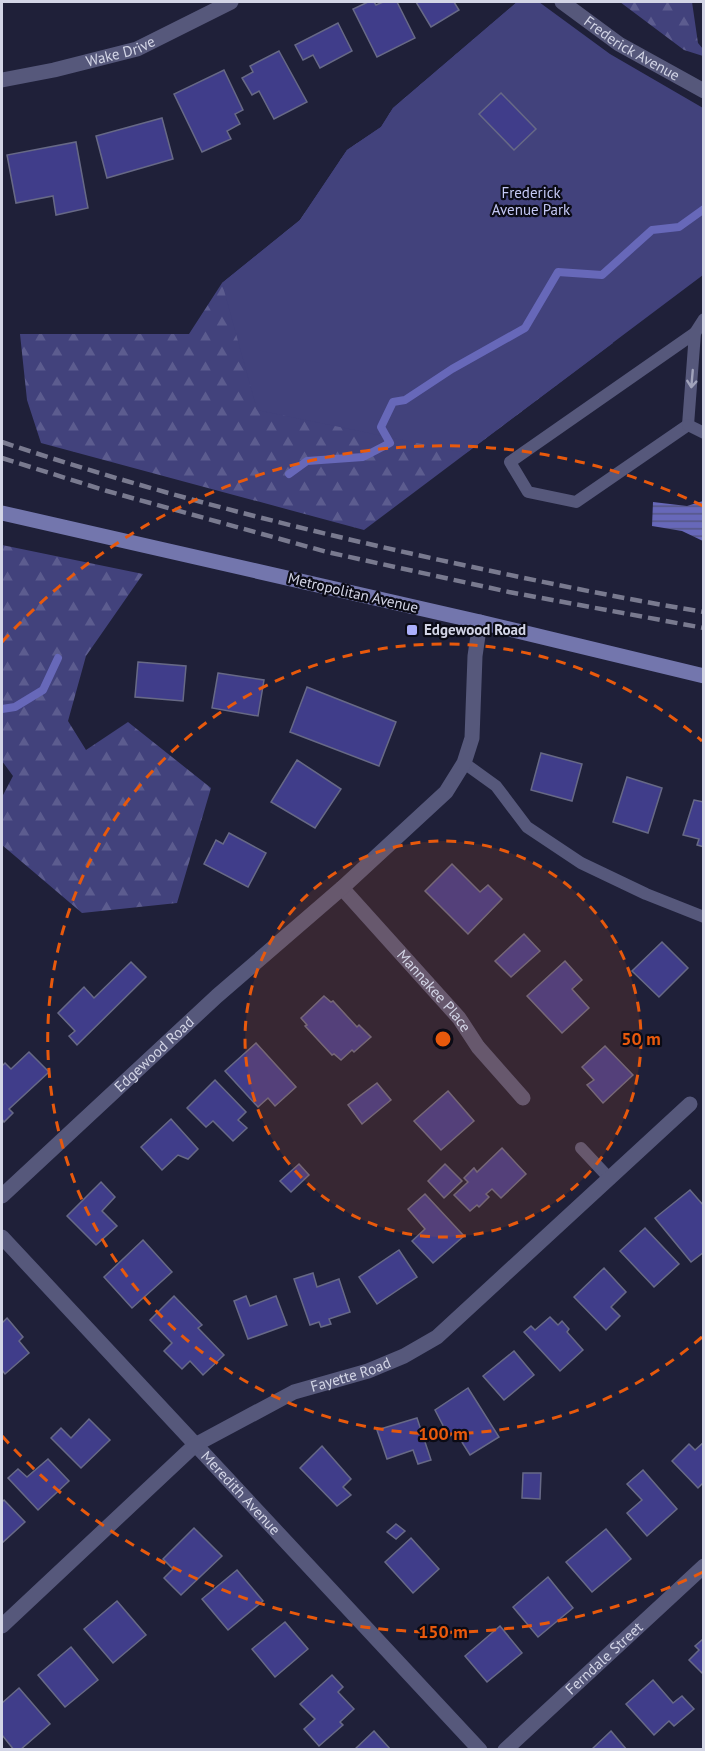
<svg xmlns="http://www.w3.org/2000/svg" width="705" height="1751" font-family="'PT Sans',sans-serif">
  <style>
    .forest { fill: url(#forest-firs) }
    .green { fill: #42427c }
    .water { fill: url(#water-rules) }
    .lines { fill: none; stroke-linecap: round; stroke-linejoin: round }
    .stream { stroke: #6768b9; stroke-width: 8 }
    .building { fill: #403d8a; stroke: #676986; stroke-width: 1.5 }
    .service { stroke: #56587b; stroke-width: 12 }
    .minor { stroke: #56587b; stroke-width: 15 }
    .secondary { stroke: #7376ad; stroke-width: 15 }
    .rail { stroke: #797a8f; stroke-width: 4.5; stroke-dasharray: 12 6; stroke-linecap: butt }
    .oneway { stroke: #a1a3bb }
    .ring { fill: none; stroke: #e8590c; stroke-width: 3; stroke-dasharray: 10 8 }
    .poi-dot { fill: #abaffb; stroke: #0b0b16; stroke-width: 2 }
    .labels { text-anchor: middle; stroke-width: 4.5; stroke-linejoin: round; paint-order: stroke }
    .street-label { font-size: 15px; fill: #d3d5e6; stroke: #0b0b16 }
    .park-label { font-size: 15px; fill: #c5c9f5; stroke: #0b0b16 }
    .poi-label { font-size: 15px; font-weight: bold; fill: #d3d5e6; stroke: #0b0b16; text-anchor: start }
    .centre { fill: #e8590c; stroke: #0b0b16; stroke-width: 3 }
    .ring-label { font-size: 18px; text-anchor: middle; font-weight: bold; fill: #e8590c; stroke: #0b0b16; stroke-width: 4.5; stroke-linejoin: round; paint-order: stroke }
  </style>
  <defs>
    <pattern id="forest-firs" width="22" height="20" patternUnits="userSpaceOnUse" patternTransform="scale(1.5)"><rect width="22" height="20" fill="#42427c"/><path d="M5 1l3.5 6h-7zM16 11l3.5 6h-7z" fill="#5c5c8f"/></pattern>
    <pattern id="water-rules" width="6" height="5" patternUnits="userSpaceOnUse" patternTransform="scale(1.5)"><rect width="6" height="5" fill="#6768b9"/><path d="M0 2.5h6" fill="none" stroke="#555685"/></pattern>
  </defs>
  <rect width="100%" height="100%" fill="#1f2039"/>
  <g class="forest">
    <polygon points="517,2 613,343 364,530 41,443 27,400 20,334 189,334 222,283 300,220 347,150 381,127 393,108"/>
    <polygon points="620,2 692,2 698,43 703,49 703,56 684,50"/>
    <polygon points="2,545 143,574 86,656 68,721 86,750 128,722 211,788 177,903 82,913 2,845 2,797 13,776 2,761"/>
  </g>
  <polygon class="green" points="517,2 539,2 610,54 703,108 703,275 466,453 257,410 222,283 300,220 347,150 381,127 393,108"/>
  <polygon class="water" points="703,501 703,541 682,531 652,526 653,502 687,506"/>
  <g class="lines">
    <g class="stream">
      <polyline points="289,474 307,461 363,457 390,443 381,427 393,402 405,400 452,369 525,328 558,272 602,275 652,230 679,227 704,209"/>
      <polyline points="2,709 15,707 43,690 58,658"/>
    </g>
  </g>
  <g class="building">
    <polygon points="368,2 374,2 376,5 383,2 397,2 415,38 377,57 353,9"/>
    <polygon points="416,2 454,2 459,10 431,27"/>
    <polygon points="338,23 352,51 320,68 313,55 303,60 295,45"/>
    <polygon points="279,51 307,102 274,119 259,91 252,95 242,78 253,72 250,66"/>
    <polygon points="224,70 243,110 235,114 240,124 227,131 231,139 202,152 174,94"/>
    <polygon points="501,93 536,129 514,150 479,114"/>
    <polygon points="162,118 173,159 107,178 96,136"/>
    <polygon points="76,142 88,208 56,215 53,196 16,203 7,155"/>
    <polygon points="138,662 186,666 183,701 135,697"/>
    <polygon points="218,673 264,680 258,716 212,708"/>
    <polygon points="307,687 396,722 379,766 290,732"/>
    <polygon points="541,753 582,764 572,801 531,790"/>
    <polygon points="297,760 341,789 315,828 271,802"/>
    <polygon points="627,777 662,788 648,833 613,822"/>
    <polygon points="694,800 704,802 704,847 697,845 699,839 683,835"/>
    <polygon points="229,833 266,853 248,887 204,864 216,840 223,844"/>
    <polygon points="452,864 480,892 488,885 502,899 468,934 425,891"/>
    <polygon points="524,934 540,951 511,977 495,961"/>
    <polygon points="662,942 688,968 659,997 632,971"/>
    <polygon points="565,961 582,980 572,989 589,1008 562,1033 527,996"/>
    <polygon points="131,962 146,977 77,1045 69,1036 75,1031 58,1013 84,987 94,998"/>
    <polygon points="324,996 331,1002 333,1001 357,1027 359,1025 371,1037 354,1052 352,1050 341,1060 334,1054 332,1055 305,1026 307,1025 301,1018"/>
    <polygon points="256,1043 296,1087 275,1106 268,1098 258,1107 225,1071"/>
    <polygon points="605,1046 633,1075 603,1103 587,1085 594,1080 582,1067"/>
    <polygon points="29,1052 49,1072 9,1109 13,1113 4,1122 2,1119 2,1066 5,1063 11,1069"/>
    <polygon points="215,1080 246,1112 238,1120 247,1128 233,1141 213,1121 206,1127 187,1108"/>
    <polygon points="377,1083 391,1100 362,1124 348,1105"/>
    <polygon points="448,1091 474,1121 441,1150 414,1121"/>
    <polygon points="171,1119 198,1149 188,1159 178,1155 162,1170 141,1147"/>
    <polygon points="502,1148 526,1174 501,1198 492,1189 486,1194 489,1197 479,1207 477,1205 470,1211 454,1195 468,1182 464,1178 474,1168 477,1172"/>
    <polygon points="299,1164 309,1175 291,1192 280,1181"/>
    <polygon points="445,1164 462,1181 444,1198 428,1181"/>
    <polygon points="101,1182 115,1197 102,1211 117,1226 96,1245 67,1216"/>
    <polygon points="690,1190 704,1206 704,1252 691,1262 655,1218"/>
    <polygon points="425,1194 464,1236 433,1263 412,1241 425,1229 408,1209"/>
    <polygon points="645,1228 679,1264 654,1287 620,1251"/>
    <polygon points="143,1240 172,1272 132,1308 104,1277"/>
    <polygon points="399,1250 417,1277 377,1304 359,1277"/>
    <polygon points="604,1268 626,1292 611,1307 620,1316 606,1330 574,1297"/>
    <polygon points="313,1273 317,1287 339,1279 350,1312 329,1319 331,1324 321,1327 319,1322 310,1325 294,1279"/>
    <polygon points="174,1296 202,1325 198,1328 224,1355 203,1375 190,1361 182,1369 164,1351 172,1343 150,1320"/>
    <polygon points="246,1296 250,1306 276,1296 287,1325 248,1339 234,1301"/>
    <polygon points="550,1317 558,1325 562,1321 569,1329 567,1332 583,1350 560,1371 524,1332 531,1326 535,1330"/>
    <polygon points="7,1318 23,1337 19,1341 29,1353 5,1374 2,1370 2,1323"/>
    <polygon points="514,1351 534,1375 504,1400 483,1376"/>
    <polygon points="468,1388 499,1437 470,1455 455,1431 449,1437 435,1410"/>
    <polygon points="417,1418 431,1460 418,1464 413,1450 387,1459 377,1430"/>
    <polygon points="89,1419 110,1440 81,1468 51,1438 61,1428 71,1438"/>
    <polygon points="704,1442 704,1482 698,1488 672,1461 689,1444 695,1450"/>
    <polygon points="322,1446 351,1479 343,1487 351,1495 337,1506 300,1468"/>
    <polygon points="48,1459 69,1481 38,1510 8,1478 18,1469 27,1477"/>
    <polygon points="643,1470 677,1509 647,1536 627,1513 642,1500 627,1484"/>
    <polygon points="523,1473 541,1473 540,1499 522,1498"/>
    <polygon points="4,1500 25,1522 2,1543 2,1502"/>
    <polygon points="396,1524 405,1531 396,1539 387,1532"/>
    <polygon points="194,1528 222,1556 181,1595 164,1578 173,1569 163,1559"/>
    <polygon points="606,1529 631,1559 592,1592 566,1562"/>
    <polygon points="411,1538 439,1569 413,1593 385,1562"/>
    <polygon points="237,1570 263,1601 228,1630 202,1599"/>
    <polygon points="548,1577 573,1608 538,1637 513,1607"/>
    <polygon points="117,1601 146,1635 113,1663 84,1629"/>
    <polygon points="285,1622 308,1649 275,1677 252,1649"/>
    <polygon points="500,1626 522,1653 487,1682 465,1656"/>
    <polygon points="703,1639 704,1640 704,1675 689,1660 699,1650 695,1646"/>
    <polygon points="71,1647 98,1680 65,1707 38,1675"/>
    <polygon points="332,1675 343,1687 338,1692 354,1709 340,1722 343,1725 319,1746 304,1729 315,1719 300,1704"/>
    <polygon points="653,1680 673,1703 682,1696 694,1709 674,1726 669,1721 654,1735 626,1704"/>
    <polygon points="19,1688 50,1724 20,1750 14,1750 2,1735 2,1703"/>
    <polygon points="374,1731 391,1750 354,1750"/>
    <polygon points="611,1731 627,1750 591,1750"/>
  </g>
  <g class="lines">
    <g class="service">
      <polyline points="688,425 576,502 528,492 510,462 695,333"/>
      <polyline points="688,425 695,333 704,319"/>
      <polyline points="688,425 704,433"/>
      <polyline points="464,763 496,786 527,827 581,863 646,894 704,917"/>
      <polyline points="581,1148 610,1179"/>
    </g>
    <g class="minor">
      <path id="s1" d="M562,2l57,42 85,47"/>
      <path id="s2" d="M2,80l52,-10 83,-21 94,-47"/>
      <path id="s3" d="M342,888l117,130 19,29 45,51"/>
      <path id="s4" d="M2,1196l215,-200 125,-108 104,-96 18,-29 8,-25 3,-82 5,-34"/>
      <path id="s5" d="M2,1237l478,513"/>
      <path id="s6" d="M2,1626l193,-181 99,-53 74,-21 36,-15 33,-19 253,-233"/>
      <path id="s7" d="M505,1750l199,-184"/>
    </g>
    <polyline class="secondary" points="2,513 480,622 704,676"/>
    <g class="rail">
      <path d="M2,442c146,49 296,87 447,120 84,18 169,36 255,50"/>
      <polyline points="2,458 107,491 327,552 509,592 704,628"/>
    </g>
  </g>
  <defs><path id="oneway-shaft" d="M-6 0H5M1.5-3L5.5 0L1.5 3" fill="none" stroke-width="1.6" stroke-linecap="round" stroke-linejoin="round" transform="scale(1.5)"/></defs>
  <use class="oneway" href="#oneway-shaft" transform="translate(692 379) rotate(95)"/>
  <circle cx="443" cy="1039" r="198" fill="#e8590c" fill-opacity=".12"/>
  <g class="ring">
    <circle cx="443" cy="1039" r="198"/>
    <path d="M702 1337A395 395 0 1 1 702 741"/>
    <path d="M703 1572A593 593 0 0 1 2 1436M2 642A593 593 0 0 1 703 506"/>
  </g>
  <rect class="poi-dot" x="406" y="624" width="12" height="12" rx="3"/>
  <g class="labels">
    <g class="street-label">
      <text dy="5" stroke="none"><textPath href="#s1" startOffset="84">Frederick Avenue</textPath></text>
      <text dy="5" stroke="none"><textPath href="#s2" startOffset="122">Wake Drive</textPath></text>
      <text transform="translate(353 593) rotate(13)" y="5">Metropolitan Avenue</text>
      <text dy="5" stroke="none"><textPath href="#s3" startOffset="138">Mannakee Place</textPath></text>
      <text dy="5" stroke="none"><textPath href="#s4" startOffset="208">Edgewood Road</textPath></text>
      <text dy="5" stroke="none"><textPath href="#s6" startOffset="436">Fayette Road</textPath></text>
      <text dy="5" stroke="none"><textPath href="#s5" startOffset="350">Meredith Avenue</textPath></text>
      <text dy="5" stroke="none"><textPath href="#s7" startOffset="135">Ferndale Street</textPath></text>
    </g>
    <g class="park-label">
      <text x="531" y="198">Frederick<tspan x="531" dy="17">Avenue Park</tspan></text>
    </g>
    <g class="poi-label">
      <text x="424" y="635">Edgewood Road</text>
    </g>
  </g>
  <circle cx="443" cy="1039" r="9" class="centre"/>
  <g class="ring-label">
    <text x="641" y="1045">50 m</text>
    <text x="443" y="1440">100 m</text>
    <text x="443" y="1638">150 m</text>
  </g>
  <rect width="705" height="1751" fill="none" stroke="#d3d5e6" stroke-width="6"/>
</svg>
